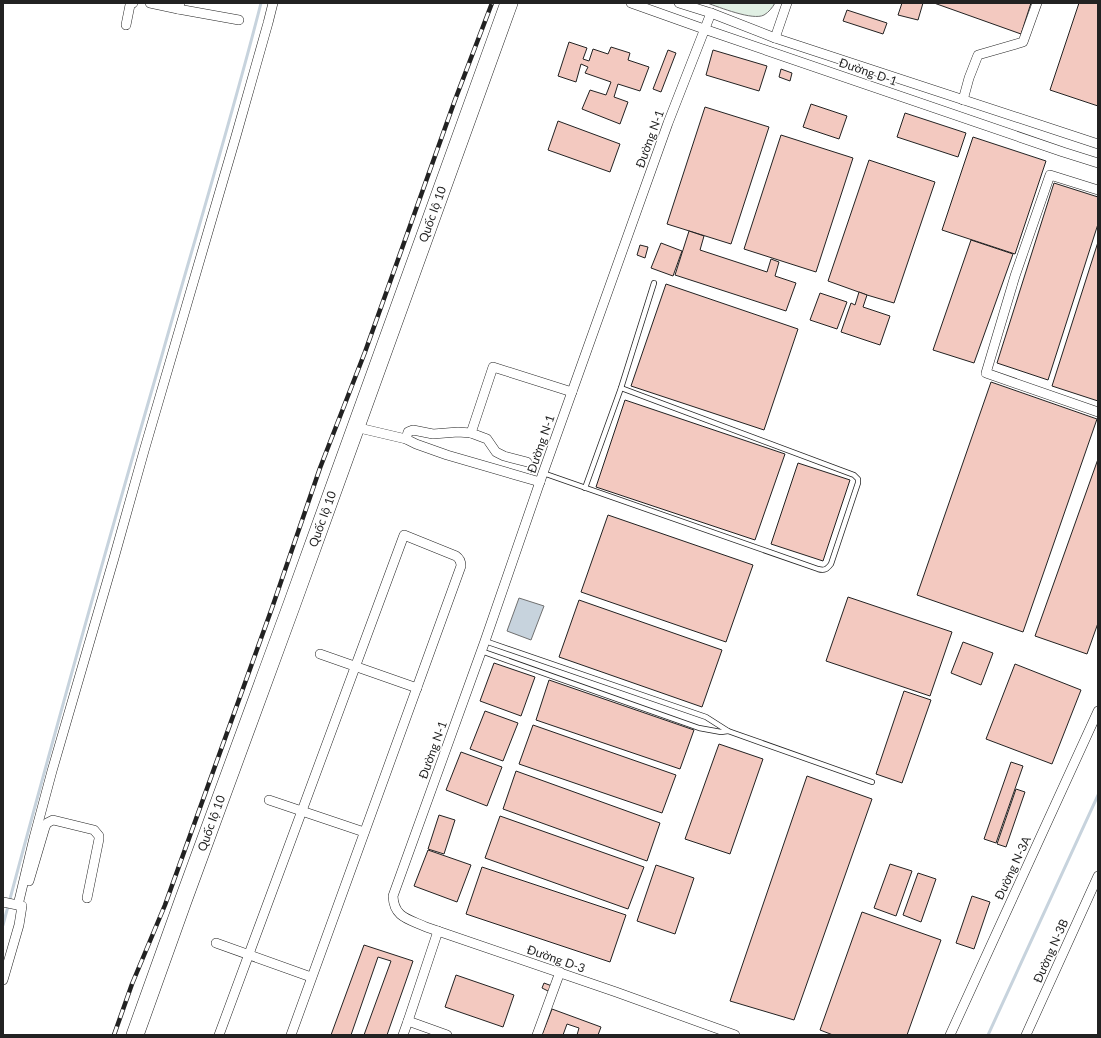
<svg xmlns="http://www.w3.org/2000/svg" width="1101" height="1038" font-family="Lato,sans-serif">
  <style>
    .green { fill: #e0efe3; stroke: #6f6f6f }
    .water { fill: #c7d3dd; stroke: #6f6f6f }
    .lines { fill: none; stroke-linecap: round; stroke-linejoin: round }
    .stream { stroke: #c7d3dd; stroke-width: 3 }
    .building { fill: #f3c9c0; stroke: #222 }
    .lane-casing { stroke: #222; stroke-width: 6 }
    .street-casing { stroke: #222; stroke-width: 10 }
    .highway-casing { stroke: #222; stroke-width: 18 }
    .lane { stroke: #fff; stroke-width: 4.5 }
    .street { stroke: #fff; stroke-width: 9 }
    .highway { stroke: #fff; stroke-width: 17 }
    .rail-casing { stroke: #222; stroke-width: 4.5 }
    .rail { stroke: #fff; stroke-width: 3; stroke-dasharray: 9; stroke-linecap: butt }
    .labels { text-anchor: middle; stroke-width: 3; stroke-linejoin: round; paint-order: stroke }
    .street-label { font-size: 12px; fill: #222; stroke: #fff }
  </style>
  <rect width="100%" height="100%" fill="#fff"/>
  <path class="green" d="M707,3h68c-3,5 -6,9 -11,12 -11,6 -45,-8 -57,-12z"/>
  <polygon class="water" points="519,598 544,606 531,640 507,631"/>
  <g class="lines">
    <g class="stream">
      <path d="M3,925c51,-191 104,-380 159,-570 33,-117 69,-234 99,-352"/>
      <polyline points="988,1035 1098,795"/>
    </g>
  </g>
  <g class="building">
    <polygon points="902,3 923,3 918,20 898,15"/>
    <polygon points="934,3 1031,3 1021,34"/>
    <polygon points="1079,3 1098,3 1098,106 1050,90"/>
    <polygon points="847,10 887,23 883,34 843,21"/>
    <polygon points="569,42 587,48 583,59 589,61 593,49 608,54 611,47 630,53 628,60 649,67 640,91 618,84 614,97 628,102 620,124 582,109 590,90 606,95 611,82 585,73 588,67 581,64 576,82 558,76"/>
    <polygon points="668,50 676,53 661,92 653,89"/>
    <polygon points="713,50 767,66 759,91 706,75"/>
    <polygon points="781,69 792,73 790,81 779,77"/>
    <polygon points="811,104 847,116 839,139 803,127"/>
    <polygon points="705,107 769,127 731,244 667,224"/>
    <polygon points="905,113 966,133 958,157 897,137"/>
    <polygon points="558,121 620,144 610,172 548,150"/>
    <polygon points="781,135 853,158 816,272 744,249"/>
    <polygon points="973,137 1046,161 1015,254 942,230"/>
    <polygon points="869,160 935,182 894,303 867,295 828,281"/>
    <polygon points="1054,183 1098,197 1098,224 1048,380 997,363"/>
    <polygon points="689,231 704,236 700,250 767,272 771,259 779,262 775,276 796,283 786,311 675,275"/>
    <polygon points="971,240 1013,254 974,363 933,350"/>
    <polygon points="1098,242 1098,401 1052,386"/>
    <polygon points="661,243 682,251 673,276 651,268"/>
    <polygon points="640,245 648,247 645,258 637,255"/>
    <polygon points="666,284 798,329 764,430 631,386"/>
    <polygon points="859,292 867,295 863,307 890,316 880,345 841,332 851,303 855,305"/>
    <polygon points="820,293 847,302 837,329 810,320"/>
    <polygon points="991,382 1097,419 1023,632 917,595"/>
    <polygon points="625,400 785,454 755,540 596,487"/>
    <polygon points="1098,459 1098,623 1087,654 1035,636"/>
    <polygon points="798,463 850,480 823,561 771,544"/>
    <polygon points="608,515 753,565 726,642 581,592"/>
    <polygon points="848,597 952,632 930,696 826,661"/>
    <polygon points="579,600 722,650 702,707 559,657"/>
    <polygon points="963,642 993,653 981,685 951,673"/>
    <polygon points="494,663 535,677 521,716 480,701"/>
    <polygon points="1015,664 1081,690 1052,764 986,739"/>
    <polygon points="549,680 694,730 680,769 536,720"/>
    <polygon points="904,691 931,700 902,783 876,774"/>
    <polygon points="485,711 518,723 503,761 470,749"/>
    <polygon points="533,725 676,775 662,813 519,764"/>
    <polygon points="719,744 763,759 730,854 685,839"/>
    <polygon points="461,752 502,767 487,806 446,790"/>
    <polygon points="1011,762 1023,766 996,843 984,839"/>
    <polygon points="516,771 660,823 647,861 503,809"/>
    <polygon points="807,776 872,799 794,1020 730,1001"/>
    <polygon points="1016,789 1025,792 1006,847 997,844"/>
    <polygon points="439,815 455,820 444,854 428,849"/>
    <polygon points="500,816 644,867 628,909 485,858"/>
    <polygon points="428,850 471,865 457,902 414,886"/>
    <polygon points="890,864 912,871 896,916 874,908"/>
    <polygon points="656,865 694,878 675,934 637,921"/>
    <polygon points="482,867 626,915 610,962 466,914"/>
    <polygon points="918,873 936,879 921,922 903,915"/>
    <polygon points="972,896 990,902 974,949 956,943"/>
    <polygon points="862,912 941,940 907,1035 833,1035 820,1030"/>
    <polygon points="364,945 413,961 387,1035 364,1035 391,961 378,957 351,1035 331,1035"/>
    <polygon points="456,975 514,995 503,1027 445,1007"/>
    <polygon points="544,983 552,986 550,992 542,988"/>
    <polygon points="552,1009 601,1027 598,1035 577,1035 579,1028 567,1024 563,1035 542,1035"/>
  </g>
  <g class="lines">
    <g class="lane-casing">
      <g id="lane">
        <path d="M543,473l275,96c7,2 9,0 13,-5l27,-81v-4l-4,-4 -233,-87"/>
        <polyline points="585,488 621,388 654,283"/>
        <polyline points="485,641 706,717 728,731 872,782"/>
        <polyline points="481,651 699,728 721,732 728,731"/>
      </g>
    </g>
    <g class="street-casing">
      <g id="street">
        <polyline points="150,3 178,9 180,3"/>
        <polyline points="631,3 704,29 1063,152 1098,163"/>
        <polyline points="679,3 711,13 775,38 1098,144"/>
        <polyline points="178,9 239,20"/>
        <path d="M711,13l-43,110 -125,350 -58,168 -92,255c1,22 16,23 33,31l190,65 119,43"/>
        <polyline points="126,25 130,5 133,3"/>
        <polyline points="775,38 787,3"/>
        <polyline points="963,100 969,78 978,55 1023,42 1037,3"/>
        <polyline points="1098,190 1050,175 1015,276 986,373 1098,412"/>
        <polyline points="355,427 406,439 416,444 447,455 540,482"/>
        <polyline points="406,439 408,432 413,430 433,434 458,432 471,433"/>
        <polyline points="527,462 504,456 496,452 487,439 471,433 493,367 572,392"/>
        <polyline points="320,654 417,688"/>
        <polyline points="269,800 364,832"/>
        <polyline points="29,881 45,827 47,823 53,820 94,830 99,836 99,839 87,898"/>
        <polyline points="3,902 22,906 19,925 3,980"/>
        <polyline points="18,905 34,838 52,771 114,558 144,451 236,136 268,23 273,3"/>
        <polyline points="438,931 408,1021 447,1035"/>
        <polyline points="216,943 311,977"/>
        <path d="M219,1035l185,-500 52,21c3,2 5,5 5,10l-170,469"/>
        <polyline points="403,1035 408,1021"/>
        <polyline points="537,1035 560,972"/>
        <polyline points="950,1035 1098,711"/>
        <polyline points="1026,1035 1098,876"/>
      </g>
    </g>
    <g class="highway-casing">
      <g id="highway">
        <path id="s1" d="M135,1035l48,-134 109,-297 217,-601"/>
      </g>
    </g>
    <use href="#lane" class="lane"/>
    <use href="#street" class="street"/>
    <use href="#highway" class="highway"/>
    <g class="rail-casing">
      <polyline id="rail" points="114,1035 132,984 165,905 272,608 320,468 365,352 455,100 492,3"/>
    </g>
    <use href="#rail" class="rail"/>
  </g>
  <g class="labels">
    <g class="street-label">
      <text transform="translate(868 72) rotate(19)" y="4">Đường D-1</text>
      <text transform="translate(650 139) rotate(-70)" y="4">Đường N-1</text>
      <text dy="4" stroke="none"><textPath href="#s1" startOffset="873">Quốc lộ 10</textPath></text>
      <text transform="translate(541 444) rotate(-71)" y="4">Đường N-1</text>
      <text dy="4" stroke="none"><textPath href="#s1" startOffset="549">Quốc lộ 10</textPath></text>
      <text transform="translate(433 750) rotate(-70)" y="4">Đường N-1</text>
      <text dy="4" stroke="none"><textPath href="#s1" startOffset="225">Quốc lộ 10</textPath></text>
      <text transform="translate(1013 868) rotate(-65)" y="4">Đường N-3A</text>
      <text transform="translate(1051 951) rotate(-66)" y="4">Đường N-3B</text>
      <text transform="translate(556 959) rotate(19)" y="4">Đường D-3</text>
    </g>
  </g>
  <rect width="1101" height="1038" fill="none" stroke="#222222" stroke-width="8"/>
</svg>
